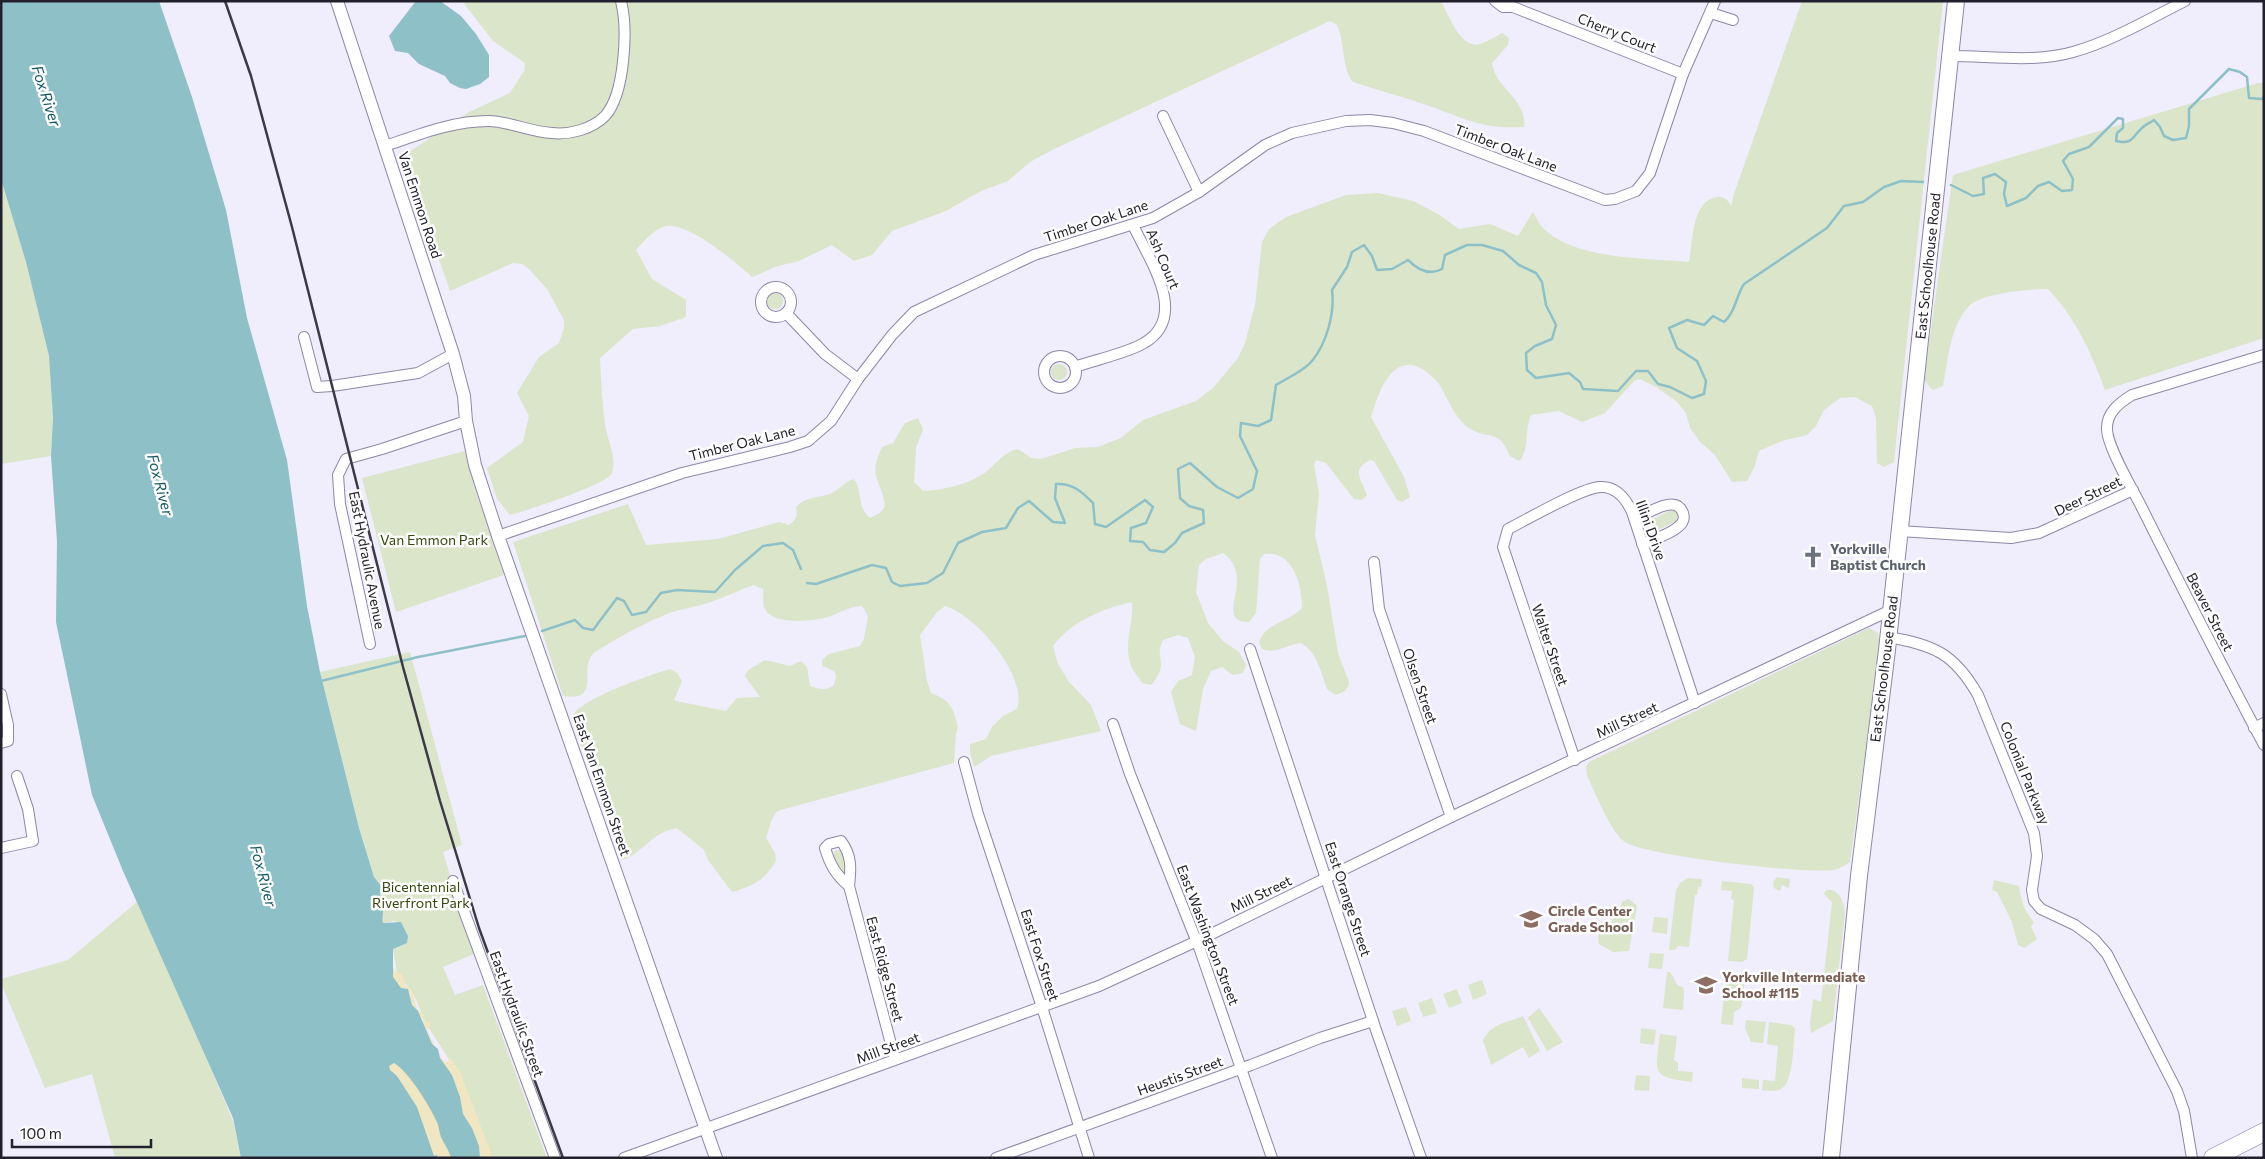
<svg xmlns="http://www.w3.org/2000/svg" width="2265" height="1159" font-family="Commissioner,sans-serif">
  <style>
    .green { fill: #dbe5ca }
    .sand { fill: #f0e6c1 }
    .water { fill: #8ec0c8 }
    .lines { fill: none; stroke-linecap: round; stroke-linejoin: round }
    .stream { stroke: #8ec0c8; stroke-width: 2.5 }
    .minor-casing { stroke: #8e87a7; stroke-width: 12 }
    .tertiary-casing { stroke: #8e87a7; stroke-width: 14 }
    .primary-casing { stroke: #8e87a7; stroke-width: 18 }
    .trunk-casing { stroke: #8e87a7; stroke-width: 19 }
    .minor { stroke: #fff; stroke-width: 10 }
    .tertiary { stroke: #fff; stroke-width: 12 }
    .primary { stroke: #fff; stroke-width: 16 }
    .trunk { stroke: #fff; stroke-width: 18 }
    .rail { stroke: #3d3a47; stroke-width: 2.5 }
    .labels { text-anchor: middle; stroke-width: 5; stroke-linejoin: round; paint-order: stroke }
    .street-label { font-size: 14px; fill: #23202d; stroke: #fdfdfd }
    .park-label { font-size: 14px; fill: #36470c; stroke: #fdfdfd }
    .worship-label { font-size: 14px; font-weight: bold; fill: #5b616d; stroke: #fdfdfd; text-anchor: start }
    .education-label { font-size: 14px; font-weight: bold; fill: #785e54; stroke: #fdfdfd; text-anchor: start }
    .water-label { font-size: 15px; font-style: italic; fill: #135961; stroke: #fdfdfd }
  </style>
  <rect width="100%" height="100%" fill="#f0edfc"/>
  <g class="green">
    <path d="M462,1h979c7,13 20,49 39,43 8,-3 15,-7 22,-11l7,5 -1,7 -16,18c3,25 36,37 32,64 -39,2 -54,-6 -89,-19 -27,-10 -55,-17 -82,-26 -11,-12 -8,-40 -16,-57l-7,-4 -278,129 -22,12 -22,19 -27,10 -35,20 -54,20 -20,24 -18,6 -22,-16 -33,16 -21,5 -26,11c-16,-15 -64,-55 -86,-51 -12,3 -22,15 -30,24l16,29 34,21v17l-26,9 -27,3 -33,29c1,22 2,44 5,66 2,16 12,32 7,49 -3,11 -87,38 -102,42l-13,-16 -10,-31 36,-26 6,-26 -12,-23 22,-36 20,-14 5,-15v-8l-17,-31 -18,-20 -7,-5 -9,-1 -63,28 -47,-135 66,-44 41,-19 14,-22 1,-8 -32,-22z"/>
    <path d="M1802,1h141l-49,461 -10,5 -7,-4 -1,-45 -4,-12 -17,-9 -15,1 -16,12 -8,16 -9,9 -25,6 -23,10 -5,17 -7,13 -15,1 -17,-27 -15,-13 -10,-14 -4,-15 -9,-11 -21,-15 -16,-8 -6,2 -29,32 -23,9 -23,-11 -28,4c-7,15 -1,34 -12,46l-9,-5c-13,-30 -19,-14 -41,-28 -14,-9 -21,-30 -30,-44 -6,-8 -17,-17 -27,-19 -25,-3 -35,34 -41,52l33,60 6,20 -8,5 -5,-2 -23,-39 -4,-1c-20,10 -8,19 -3,35l-5,5 -8,-1 -28,-36 -10,-3 -2,5 5,28 -4,42 12,51 11,67 11,29v3l-4,6 -9,4 -9,-6c-6,-17 -10,-37 -26,-46 -15,2 -24,11 -39,6l-3,-6c5,-20 30,-21 43,-35 0,-24 -9,-58 -38,-54l-4,5 -4,54 -7,9c-5,0 -10,0 -14,-5 -8,-14 16,-43 -12,-64l-17,6 -7,6 -3,27 12,31 15,18 16,11 7,13 -3,8 -10,2 -11,-8 -11,4 -8,18 -7,42 -16,-7 -9,-32 7,-11 14,-6 3,-18 -7,-19 -10,-3 -15,5c-10,19 8,22 -12,45l-9,-2c-4,-7 -11,-14 -12,-21 -6,-21 4,-39 2,-60 -29,6 -61,20 -79,44l5,18 11,18 22,23 10,26 -110,25 -17,11 -4,-15v-8l16,-5 6,-12 11,-11 14,-7c11,-33 -41,-94 -72,-103l-8,6 -17,23 7,46 4,12c19,7 22,14 27,34l-2,6 -2,30 -177,48 -5,8 -6,19 9,15 1,8c-11,19 -23,25 -44,31l-24,-32 -4,-10 -27,-22c-25,4 -33,24 -54,32l-48,-132 -3,-12c12,-19 75,-40 98,-47l7,4 5,8 -8,19 2,1 50,10 11,-13 23,-1 -15,-21 3,-6 17,-10 25,6 11,-5 6,6 3,19c8,3 17,5 24,-1l2,-9 -2,-5 -12,-5v-6l7,-6 31,-8 4,-7 4,-23 -6,-10c-14,1 -22,7 -34,11 -15,4 -55,9 -63,-8 -3,-5 -1,-14 -2,-20l-9,-4c-15,5 -31,13 -46,18 -14,4 -28,6 -41,11 -22,9 -43,20 -62,32 -5,3 -13,7 -15,12 -8,15 9,44 -27,38l-50,-154 115,-38 18,41 72,-6 61,-17 10,3c7,-5 9,-9 7,-18 8,-10 22,-9 34,-13 9,-4 14,-12 24,-15 9,13 2,27 16,39l10,-5 5,-6c-3,-29 -18,-27 -3,-60l11,-4 12,-20 13,-5 5,11 -7,19 -2,34 9,9c21,-1 43,-6 60,-17 12,-8 20,-22 35,-25l13,9 10,1 34,-11 23,-1 23,-9 22,-18 53,-19 17,-13 25,-30 7,-15 10,-38 7,-63 7,-13 17,-12 60,-22 32,-2 35,8 25,13 21,15 31,-5 28,12 15,-24c3,5 6,12 10,16 32,32 103,30 146,34 4,-19 2,-61 28,-65 8,-1 11,4 14,9l3,-12z"/>
    <path d="M2258,83h6v255l-159,52c-13,-36 -30,-73 -57,-101 -18,0 -66,4 -79,17 -19,20 -21,54 -26,80l-10,4 -7,-7 -2,-6 29,-202z"/>
    <polygon points="1,179 26,262 49,356 53,418 51,456 1,464"/>
    <circle cx="775" cy="301" r="8"/>
    <circle cx="1059" cy="372" r="8"/>
    <polygon points="465,451 475,489 504,575 396,612 362,478"/>
    <polygon points="1671,510 1676,511 1678,515 1676,521 1652,533 1645,530 1644,527 1647,522"/>
    <path d="M1869,628l9,5 2,13 -30,216c-6,4 -11,7 -17,8 -29,4 -186,-14 -208,-28 -15,-11 -29,-48 -38,-66l-1,-9 3,-5z"/>
    <polygon points="410,652 462,845 443,852 474,954 443,967 455,995 483,985 547,1158 492,1158 455,1069 427,1025 413,993 397,973 393,949 403,945 395,921 383,923 383,910 379,900 380,889 374,877 359,828 320,672"/>
    <polygon points="840,849 846,858 845,874 843,875 834,863 834,852"/>
    <polygon points="1777,877 1790,879 1789,888 1782,885 1780,891 1774,888 1773,882"/>
    <polygon points="1688,878 1702,879 1701,887 1698,887 1697,895 1695,895 1689,947 1678,946 1675,950 1669,950 1676,890 1680,883"/>
    <path d="M1994,880l25,6c2,15 5,25 15,36l-3,5 6,12 -13,9 -6,-3 -6,-23 -15,-30 -5,-2z"/>
    <polygon points="1722,881 1751,884 1754,888 1747,959 1742,962 1728,961 1734,900 1731,899 1732,891 1721,890"/>
    <path d="M1826,890c13,-2 18,12 19,23l-12,108 -22,12 -1,-11 3,-23 8,3 11,-100 -8,-8z"/>
    <polygon points="1629,899 1637,906 1629,951 1613,952 1599,944 1598,936 1609,926 1623,901"/>
    <polygon points="137,902 183,1003 233,1121 241,1158 115,1158 92,1074 45,1088 1,983 1,979 68,960"/>
    <polygon points="1654,917 1668,918 1667,934 1652,932"/>
    <polygon points="1650,953 1664,954 1662,969 1648,968"/>
    <polygon points="1667,972 1670,972 1678,986 1683,987 1684,992 1683,1010 1663,1008"/>
    <polygon points="1732,974 1736,975 1734,981 1736,983 1740,984 1742,980 1745,980 1741,1008 1734,1012 1733,1025 1721,1024 1726,976 1731,976"/>
    <polygon points="1482,980 1487,994 1473,1000 1468,985"/>
    <polygon points="1457,989 1462,1003 1449,1008 1443,994"/>
    <polygon points="1432,998 1437,1013 1423,1017 1418,1003"/>
    <polygon points="1406,1007 1411,1021 1397,1026 1392,1011"/>
    <polygon points="1539,1008 1563,1042 1547,1051 1528,1018"/>
    <path d="M1523,1016l17,35 -11,7 -6,-11 -32,18 -8,-25c11,-19 23,-16 40,-24z"/>
    <polygon points="1746,1020 1766,1022 1763,1043 1751,1042 1745,1028"/>
    <path d="M1769,1022l22,3 4,4c-2,14 -1,53 -14,60 -6,3 -13,2 -19,1l1,-10 12,1 3,-35 -11,-2z"/>
    <polygon points="1641,1028 1656,1030 1654,1045 1640,1043"/>
    <path d="M1660,1034l17,2 -3,24 4,3v8l15,1 -1,10c-43,-5 -36,-10 -32,-48z"/>
    <polygon points="1636,1075 1650,1076 1649,1091 1634,1090"/>
    <polygon points="1742,1078 1759,1080 1759,1089 1742,1088"/>
  </g>
  <g class="sand">
    <path d="M393,968l3,5h6l3,12 7,5 5,19 7,6 1,6 5,2v4l-3,2c4,11 11,23 18,33h2l4,-4 9,14 33,86h-18l-37,-108 -5,-2 -11,-21 1,-8 -13,-13 1,-8 -3,-9 -7,-1 -9,-10z"/>
    <polygon points="389,1061 400,1064 423,1091 454,1158 434,1157 422,1123 397,1086 386,1062"/>
  </g>
  <g class="water">
    <path d="M1,1h158l33,96 34,113 21,108 40,142 20,146 13,66 39,156 15,49 7,9c-3,10 1,15 2,25 0,5 -1,7 0,12l18,-1 7,14 -1,7 -14,6v28l8,11 7,1 4,16 6,6 14,33 6,5 2,9 12,17 8,22 3,17 9,14 7,18 1,12h-29c-2,-8 -7,-14 -10,-21 -2,-5 -2,-11 -4,-15 -8,-17 -28,-50 -43,-59l-5,3 1,4 7,6 20,31 17,49 3,-1 1,3h-197l-8,-40 -110,-247 -31,-76 -18,-87 -18,-86 1,-81 -6,-85 2,-38 -4,-62 -23,-94 -25,-83z"/>
    <polygon points="416,1 440,1 461,16 476,34 489,55 489,77 480,84 466,89 460,88 450,83 445,76 419,64 408,53 395,51 389,36"/>
  </g>
  <g class="lines">
    <g class="stream">
      <path d="M1951,185l22,11 11,-2 -1,-16 12,-4 11,8 -2,12 3,12 19,-8 12,-12 11,-4 13,9 10,-1 1,-11 -10,-18 6,-7 20,-7 29,-29 5,1v9l-6,5 -1,8c18,4 16,-5 27,-14 3,-3 7,-4 11,-7l6,7 4,9 9,4 13,-2 3,-12v-17l40,-40 11,3 7,5 2,21 13,1 2,-2"/>
      <path d="M807,583l9,1 56,-19 14,3 6,14 8,4 27,-3 16,-10 15,-30 24,-11 24,-4 12,-20 11,-7 24,21 12,1 -10,-25 1,-14c17,-1 26,8 37,19l2,21 11,3 39,-27 8,7 -7,16 -15,5 -1,13 13,1 7,8 14,2 11,-9 7,-10 22,-10 -1,-13 -14,-4 -9,-8 -2,-29 12,-6 27,24 21,11 15,-9 4,-18 -17,-35 1,-13 17,3 13,-6 5,-35c11,-7 28,-14 36,-24 15,-18 23,-49 20,-71l15,-23 5,-15 12,-7 8,11 5,14 15,-1 16,-9c10,10 21,16 34,9l3,-14 22,-10h15l21,6 16,14 17,8 6,9 4,23 10,20 -4,14 -17,7 -9,7 1,17 9,8 33,-5 11,9 3,7 35,2 18,-20h12l10,13 12,3 22,11 12,-4 2,-13 -9,-20 -20,-13 -8,-20 18,-8 17,5 9,-9 11,6c11,-9 12,-26 20,-38l83,-56 17,-22 19,-4 21,-15 17,-6 22,1"/>
      <polyline points="542,631 575,620 583,628 593,630 617,598 624,601 632,615 646,612 661,593 677,590 715,592 735,570 763,546 783,543 793,550 801,569"/>
      <polyline points="321,681 418,657 525,636"/>
    </g>
    <g class="minor-casing">
      <g id="minor">
        <polyline points="1495,1 1503,7 1513,7 1683,74"/>
        <polyline points="1711,13 1733,20"/>
        <path d="M1951,56c39,0 84,7 122,-4 39,-11 76,-33 112,-51"/>
        <polyline points="1163,116 1199,192"/>
        <path d="M385,146c33,-11 67,-25 103,-25 21,0 42,11 64,12 18,2 40,-4 53,-17 20,-22 23,-87 16,-115"/>
        <circle cx="776" cy="302" r="15"/>
        <polyline points="786,313 825,354 858,379"/>
        <polyline points="304,337 317,387 332,386 418,373 453,354"/>
        <path d="M2264,355l-132,40c-13,8 -26,18 -25,35 1,18 25,58 34,76 40,80 81,160 123,239"/>
        <circle cx="1060" cy="372" r="16"/>
        <path d="M1075,367c19,-7 53,-14 69,-24 46,-27 5,-83 -11,-118"/>
        <path d="M1635,519c12,-5 41,-26 48,-6 2,6 0,10 -5,14 -9,8 -24,12 -36,17"/>
        <polyline points="1899,531 2011,538 2039,533 2133,490"/>
        <polyline points="498,536 682,473 790,447 808,441 831,421 858,379 892,335 914,312 1034,255 1153,218 1199,192 1265,145 1292,133 1346,121 1370,120 1393,123 1424,131 1605,200 1615,199 1636,191 1650,173 1683,74 1715,1"/>
        <polyline points="1374,562 1379,609 1451,817"/>
        <path d="M1888,637c46,8 66,16 90,58l56,138 3,23 -5,34 2,11 7,8 34,16 19,14 13,15 70,137 7,20 8,47"/>
        <polyline points="370,644 340,504 338,475 346,459 382,449 466,421"/>
        <polyline points="1250,649 1376,1030 1421,1158"/>
        <polyline points="1,694 8,725 8,741 1,743"/>
        <polyline points="1113,724 1130,774 1200,950 1272,1158"/>
        <polyline points="2254,728 2264,723"/>
        <path d="M1575,760l-72,-213 5,-18c20,-10 73,-41 92,-42 16,-1 26,12 32,25l63,191"/>
        <polyline points="964,762 978,814 1042,1007 1089,1158"/>
        <polyline points="1,848 33,841 28,809 17,776"/>
        <polyline points="453,881 555,1158"/>
        <path d="M849,886c-13,-11 -19,-21 -24,-38l4,-4 12,-3c11,14 10,28 8,45l46,173"/>
        <polyline points="624,1158 1099,986 1197,941 1451,817 1891,610"/>
        <polyline points="996,1158 1251,1065 1320,1038 1373,1021"/>
      </g>
    </g>
    <g class="tertiary-casing">
      <polyline id="tertiary" points="337,1 453,354 464,396 466,421 475,465 498,536 716,1158"/>
    </g>
    <g class="primary-casing">
      <polyline id="primary" points="1831,1158 1859,876 1887,650 1956,1"/>
    </g>
    <g class="trunk-casing">
      <polyline id="trunk" points="2213,1158 2264,1132"/>
    </g>
    <use href="#minor" class="minor"/>
    <use href="#tertiary" class="tertiary"/>
    <use href="#primary" class="primary"/>
    <use href="#trunk" class="trunk"/>
    <polyline class="rail" points="225,1 251,76 292,227 403,667 440,801 479,928 563,1158"/>
  </g>
  <defs>
    <g id="church-bare" transform="scale(1.725)"><path d="M-1.2-6h2.4v3.5h3.3v2.4h-3.3V6h-2.4V-.1h-3.3v-2.4h3.3Z" fill="#6b7280" stroke="#fdfdfd" stroke-width="2.5" paint-order="stroke"/></g>
    <g id="school-bare" transform="scale(1.725)"><path d="M0-5L7-2L0 1L-7-2ZM-4 1L0 2.5L4 1V4Q0 6-4 4Z" fill="#8d6e63" stroke="#fdfdfd" stroke-width="2.5" paint-order="stroke"/></g>
  </defs>
  <g fill-rule="evenodd">
    <use href="#church-bare" x="1813" y="557"/>
    <use href="#school-bare" x="1531" y="919"/>
    <use href="#school-bare" x="1706" y="985"/>
  </g>
  <g class="labels">
    <g class="street-label">
      <text transform="translate(1617 33) rotate(22)" y="5">Cherry Court</text>
      <text transform="translate(1506 148) rotate(21)" y="5">Timber Oak Lane</text>
      <text transform="translate(420 205) rotate(72)" y="5">Van Emmon Road</text>
      <text transform="translate(1096 221) rotate(-18)" y="5">Timber Oak Lane</text>
      <text transform="translate(1163 259) rotate(67)" y="5">Ash Court</text>
      <text transform="translate(1928 266) rotate(-84)" y="5">East Schoolhouse Road</text>
      <text transform="translate(742 443) rotate(-14)" y="5">Timber Oak Lane</text>
      <text transform="translate(2088 496) rotate(-26)" y="5">Deer Street</text>
      <text transform="translate(1651 530) rotate(70)" y="5">Illini Drive</text>
      <text transform="translate(367 560) rotate(79)" y="5">East Hydraulic Avenue</text>
      <text transform="translate(2210 612) rotate(63)" y="5">Beaver Street</text>
      <text transform="translate(1550 645) rotate(71)" y="5">Walter Street</text>
      <text transform="translate(1884 669) rotate(-83)" y="5">East Schoolhouse Road</text>
      <text transform="translate(1420 686) rotate(71)" y="5">Olsen Street</text>
      <text transform="translate(1627 720) rotate(-25)" y="5">Mill Street</text>
      <text transform="translate(2025 773) rotate(68)" y="5">Colonial Parkway</text>
      <text transform="translate(602 785) rotate(71)" y="5">East Van Emmon Street</text>
      <text transform="translate(1261 894) rotate(-26)" y="5">Mill Street</text>
      <text transform="translate(1348 899) rotate(72)" y="5">East Orange Street</text>
      <text transform="translate(1208 935) rotate(69)" y="5">East Washington Street</text>
      <text transform="translate(1040 955) rotate(72)" y="5">East Fox Street</text>
      <text transform="translate(885 969) rotate(75)" y="5">East Ridge Street</text>
      <text transform="translate(517 1014) rotate(70)" y="5">East Hydraulic Street</text>
      <text transform="translate(888 1048) rotate(-20)" y="5">Mill Street</text>
      <text transform="translate(1180 1076) rotate(-20)" y="5">Heustis Street</text>
    </g>
    <g class="park-label">
      <text x="434" y="545">Van Emmon Park</text>
      <text x="421" y="892">Bicentennial<tspan x="421" dy="16">Riverfront Park</tspan></text>
    </g>
    <g class="worship-label">
      <text x="1830" y="554">Yorkville<tspan x="1830" dy="16">Baptist Church</tspan></text>
    </g>
    <g class="education-label">
      <text x="1548" y="916">Circle Center<tspan x="1548" dy="16">Grade School</tspan></text>
      <text x="1722" y="982">Yorkville Intermediate<tspan x="1722" dy="16">School #115</tspan></text>
    </g>
    <g class="water-label">
      <text transform="translate(46 96) rotate(72)" y="5">Fox River</text>
      <text transform="translate(160 485) rotate(75)" y="5">Fox River</text>
      <text transform="translate(263 876) rotate(75)" y="5">Fox River</text>
    </g>
  </g>
  <rect width="2265" height="1159" fill="none" stroke="#23202d" stroke-width="5"/>
  <path d="M12 1139v8h139v-8" fill="none" stroke="#23202d" stroke-width="2.5"/>
  <text x="20" y="1139" font-size="15" fill="#23202d" stroke="#fdfdfd" stroke-width="4" paint-order="stroke">100 m</text>
</svg>
